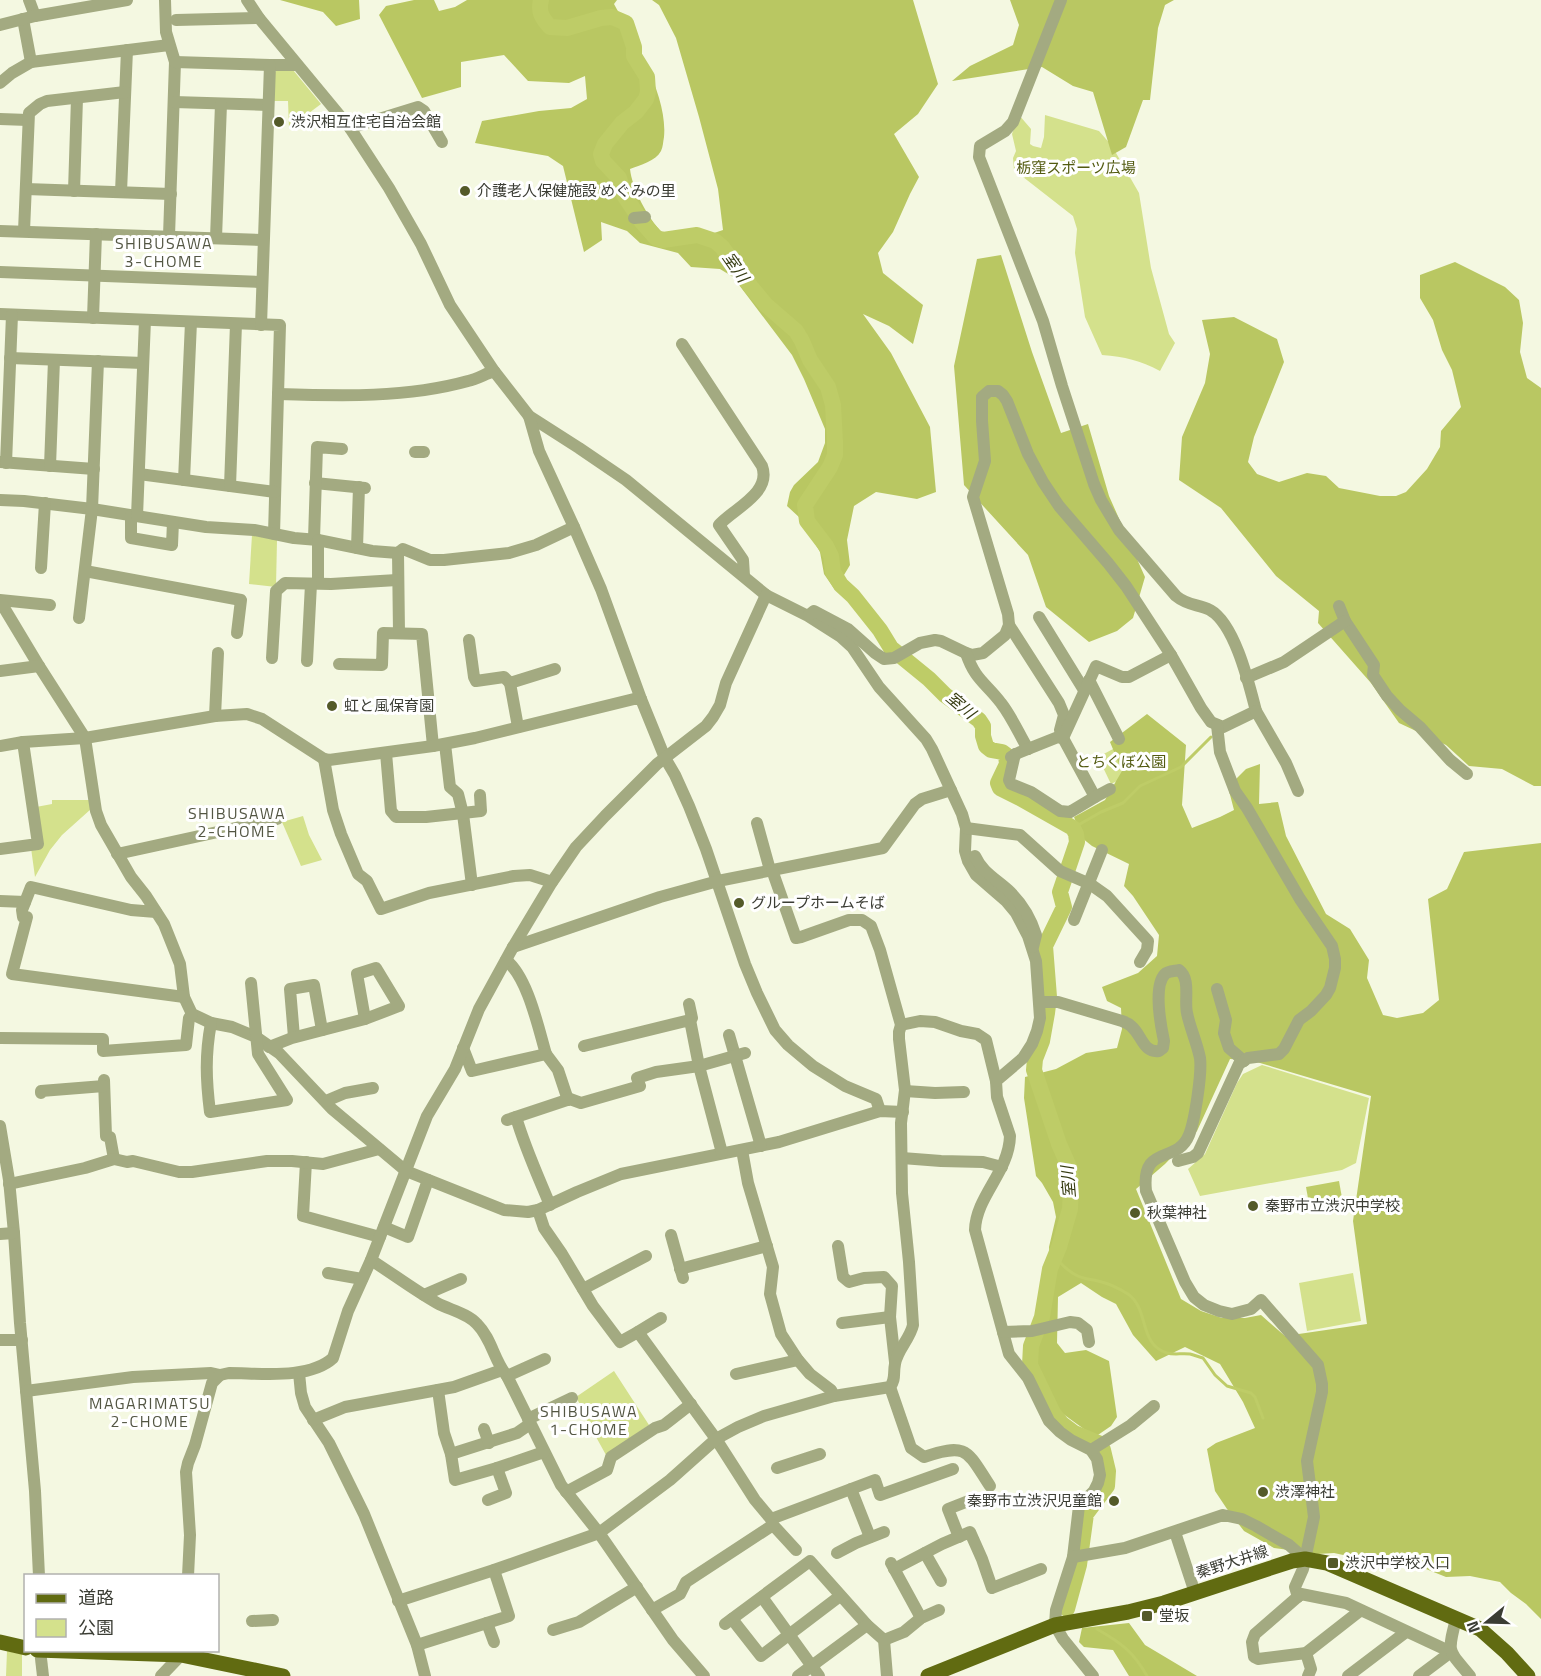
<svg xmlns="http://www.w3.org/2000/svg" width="1541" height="1676" font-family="'Titillium Web','Noto Sans JP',sans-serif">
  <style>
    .green { fill: #d4e18c }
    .forest { fill: #b9c762; fill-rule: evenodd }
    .water { fill: #becc67 }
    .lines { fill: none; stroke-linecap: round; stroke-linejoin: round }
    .stream { stroke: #becc67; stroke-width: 3 }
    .river { stroke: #becc67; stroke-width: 16 }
    .minor { stroke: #a3aa81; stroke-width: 12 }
    .major { stroke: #616b11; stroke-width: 15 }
    .poi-dot { fill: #545a29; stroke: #fff; stroke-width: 2 }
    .labels { text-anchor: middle; stroke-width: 6; stroke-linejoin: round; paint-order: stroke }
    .poi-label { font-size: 15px; fill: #3b3d34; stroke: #fff; text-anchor: start }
    .park-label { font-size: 15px; fill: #535b11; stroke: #fff }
    .street-label { font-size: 15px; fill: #3b3d34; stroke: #fff }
    .neighbourhood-label { font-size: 16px; letter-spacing: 1.5px; fill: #535643; stroke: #fff }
    .water-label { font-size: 16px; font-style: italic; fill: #373c12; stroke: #fff }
  </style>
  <rect width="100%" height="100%" fill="#f4f8e1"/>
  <g class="green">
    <polygon points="277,70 293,70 321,104 289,128 288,101 273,101 274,73"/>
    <path d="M1019,115l12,14 -1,15 3,2 8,2 3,-11 1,-22 54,16 13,15 27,47 12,75 18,66 6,9 -15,28c-20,-11 -35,-14 -58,-16l-17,-38 -10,-64 2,-24 -4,-13 -59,-46 -1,-12 3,-7 -4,-17z"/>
    <polygon points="252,535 277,540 276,587 249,584"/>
    <polygon points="1130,740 1144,768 1111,784 1098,757"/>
    <polygon points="52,800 90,800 91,809 62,835 50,850 35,877 31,848 36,807 52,804"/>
    <polygon points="303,816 309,835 322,860 301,866 282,822"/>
    <polygon points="1262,1065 1369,1098 1356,1163 1342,1170 1200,1196 1188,1169 1205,1154 1237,1083 1243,1074"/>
    <polygon points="1353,1273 1361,1321 1307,1331 1299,1283"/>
    <polygon points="614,1371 649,1425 606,1455 585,1417 585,1414 576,1397"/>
    <polygon points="7,1651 22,1654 22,1676 6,1676"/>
  </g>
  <g class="forest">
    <polygon points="280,0 359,0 360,19 336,26 323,12"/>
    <path d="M414,0h20l5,11 16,-4 12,-7h150l-3,4c20,37 54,91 50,133 -1,5 -1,10 -3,14 -5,10 -21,14 -31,18 2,19 18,50 32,63 6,5 15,8 22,11l39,-13 -5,-41 -19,-72 -23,-79 -17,-33 -7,-5h261l25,84 -20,30 -24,20 25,43 -9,17 -17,38 -15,21 5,20 40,32 -10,39 -24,-18 -26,-12 28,39 39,74 6,65 -19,7 -41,-7 -22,14 -7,34 3,25 -15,25 -11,-16 -4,-22 -20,-34 -13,-12 3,-14 4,-7 24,-23 7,-19v-14l-21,-50 -12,-24 -59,-78 -13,-8 -29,-2 -13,-14 -38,-10 -13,-12 -26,-9 1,18 -18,12 -21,-86 -15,-10 -73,-13 7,-22 57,-10 32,-3 16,-9 -2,-23 -16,7 -41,-2 -24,-26 -43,7v25l-39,11 -43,-83 7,-9z"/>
    <polygon points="1010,0 1174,0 1165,5 1158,28 1150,100 1143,100 1126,147 1112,155 1093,92 1073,86 1042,67 952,81 970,66 1013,45 1019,25"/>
    <polygon points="1001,255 1032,352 1061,433 1088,424 1109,496 1145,577 1133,618 1117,631 1089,642 1046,607 1028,555 964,485 954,366 977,259"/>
    <polygon points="1455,262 1505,287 1519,300 1523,323 1520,352 1527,378 1541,388 1541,786 1534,786 1502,769 1469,766 1446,745 1399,723 1371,683 1318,623 1319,611 1276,576 1221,508 1179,480 1182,437 1205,383 1210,354 1202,320 1234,317 1277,339 1284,362 1254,437 1248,462 1257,474 1279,482 1307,473 1326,476 1339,488 1380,496 1396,496 1406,492 1427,469 1440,447 1441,431 1461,407 1452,370 1442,350 1433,320 1420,298 1420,275"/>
    <path d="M1147,714l39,31 -4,60 10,23 28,-11 14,-7 -6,-23 18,-18 14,-5 -1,40 19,-2 8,34 40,78 24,15 19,31 -2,18 16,37 14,3 26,-5 16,-13 -11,-101 19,-10 17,-37 77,-9v776l-15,-15 -15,-11 -11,-11 -30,-6 -24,1 -20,-8 -19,-1 -27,-5 -46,-10 -16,1 -44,-6 -30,-17 -17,-22 -12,-18 -8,-42 9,-6 39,-15 -12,-26 -23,-38 -35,-17 -29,14 -23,-26 -17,-31 -14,-7 -21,-14 -23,14 -1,46 8,10 21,-3 23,11 8,56 -6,9 -16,11 -36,-26 -22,-48 -1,-12 16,-56 -3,-48 7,-30 -3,-15 -11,-19 -6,-7 -12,-78 1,-21 31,-8 30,-16 31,-5 5,-19 -1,-21 -14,-7 -5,-14 36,-14 19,-17 2,-21 -26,-39 -9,-10 5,-22 -37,-18 -10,-8 -8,-21 31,-17 17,-29 -12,-29zM1230,1059l20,1 121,36 -18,125 14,103 -82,12 -24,-21 -16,3h-23l-21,-7 -20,-12 -45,-110 29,-25 32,-33z"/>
    <polygon points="1129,1623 1145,1645 1197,1676 1129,1676 1113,1650 1084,1647 1079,1642 1082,1628"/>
  </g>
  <polygon class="water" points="1339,1181 1342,1198 1309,1204 1306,1187"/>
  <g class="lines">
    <g class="stream">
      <polyline points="1073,828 1101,812 1123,803 1140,786 1181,767 1211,737"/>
      <path d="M1055,1257c6,7 13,14 21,18 6,4 15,4 22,6 9,2 22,8 30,13 22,16 10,50 39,59 7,2 15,0 23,1 4,1 9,3 13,4l12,17 12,11 24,7 4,4 8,21"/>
      <path d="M1097,1629c24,14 36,22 50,47"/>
    </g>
    <path class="river" d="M541,0c-3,12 1,18 9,27l17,1 34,-10 11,-1 14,6 8,24v9l13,21 1,15 -2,7 -10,13 -14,11 -17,21 -4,10 2,7 16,17 5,17 18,27 14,16 7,2 34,-5 18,6 7,6 29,40 15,18 30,26 6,10 8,19 18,27 5,18 2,37v13l-5,12 -25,38 2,16 19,25 5,10 2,16 8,13 12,11 27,34 11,18 38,31 16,16 34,25 4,6v10l3,10 5,4 11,2 4,3 1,9 -9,19 2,5 20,10 53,30 3,6 1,8 -17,50 4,15 -19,39 4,51 -2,16 -5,28 -7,18 -1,11 25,74 11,25 1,17 -1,23 -11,38 -9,22 -8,48 -11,29 -1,19 23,48 9,11 12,9 24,10 5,7 5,21 -1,15 -21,28 -7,51 -12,44"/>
    <g class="minor">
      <polyline points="29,0 35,16"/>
      <polyline points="165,0 166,32 175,62 169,236"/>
      <path d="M247,0l12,18 91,110 39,60 32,56 29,61 44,66 35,45 50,32 47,32 140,115 42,21 33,21 11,10 27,40 47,52 6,10 30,65 4,14 -1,23 3,10 8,14 30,26 10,12 12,23 8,25 4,57 -3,13 -5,13 -9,14 -27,23 1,16 13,39c-1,36 -34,60 -35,94l34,124 19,24 21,43 11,11 11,8 20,10 6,9 3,16 -2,8 -4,8 -15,15 -6,51 -17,53 -1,15 8,14 30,37"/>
      <polyline points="23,19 31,62"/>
      <polyline points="176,20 259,18"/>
      <polyline points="0,25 35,16 127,0"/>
      <polyline points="175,62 270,65 297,65"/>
      <polyline points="0,83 12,73 31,62 169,45"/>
      <polyline points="174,102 268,105"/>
      <polyline points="0,119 28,120"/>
      <polyline points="350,128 418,107 424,111 442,142"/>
      <polyline points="26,189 171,194"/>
      <polyline points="74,191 77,98"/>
      <polyline points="121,192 127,50"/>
      <polyline points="634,218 645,217"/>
      <polyline points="0,231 263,240"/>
      <polyline points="24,231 29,113 40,104 47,101 125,92"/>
      <polyline points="216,238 221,104"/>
      <polyline points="0,272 261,282"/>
      <polyline points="0,314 280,325 274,534"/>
      <polyline points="93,318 96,234"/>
      <polyline points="261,325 270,65"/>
      <path d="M682,344l80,122c10,27 -29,43 -43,59l24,35 1,16"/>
      <polyline points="10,358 143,363"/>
      <path d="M278,394c63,2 129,4 190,-13 9,-2 17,-7 26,-10"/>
      <polyline points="529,416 539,451 574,527 601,589 641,699 665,758 675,775 689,806 706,849 745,964 757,993 775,1030 788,1045 813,1066 845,1086 876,1099 880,1111"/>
      <polyline points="415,452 424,452"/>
      <polyline points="0,462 94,469"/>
      <polyline points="6,463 12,315"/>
      <polyline points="50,466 54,360"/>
      <polyline points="139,474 275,492"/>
      <polyline points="184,480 191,322"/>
      <polyline points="315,483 365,488"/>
      <polyline points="230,486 236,324"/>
      <polyline points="0,500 24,501 92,509 206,527 254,530 294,538 318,540 372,551 398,553 403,549 430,560 444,560 509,553 536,545 574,527"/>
      <polyline points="131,515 131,538 172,545 173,522"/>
      <polyline points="137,516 145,320"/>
      <polyline points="314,539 317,447 342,449"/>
      <polyline points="318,540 318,583"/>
      <polyline points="357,548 359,487"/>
      <polyline points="398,553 399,633"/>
      <polyline points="41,568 45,503"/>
      <polyline points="85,571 241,600 237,633"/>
      <polyline points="0,600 50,605"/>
      <polyline points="0,601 39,666 85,738 96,811 101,825 131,877 146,896 164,924 180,964 184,997 192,1014 211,1023 232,1027 256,1037 279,1053 332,1109 406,1171 504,1210 528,1212 538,1210 577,1192 621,1174 779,1142 880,1111 903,1112"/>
      <polyline points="1339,606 1345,621 1374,665 1373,675 1387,696 1400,710 1420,727 1450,760 1467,774"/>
      <path d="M809,615l5,-4 34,18 27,24 9,6 10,-1 26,-15 15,-3 6,1 25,12 6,2 11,-2 22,-18 4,-10 -1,-11 -35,-117 12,-36 -3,-40v-24l7,-6h9l5,4 4,6 21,53 15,28 16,24 49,57 18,23 45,69 30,53 10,14 12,5 33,-16c-7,-27 -21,-87 -46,-101 -12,-6 -22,-4 -34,-14l-57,-66 -18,-30 -7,-16 -32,-98 -19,-65 -64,-164 1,-11 25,-15 8,-9 48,-122"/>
      <polyline points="1039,617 1084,690"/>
      <polyline points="79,618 92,509 98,361"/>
      <polyline points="1009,625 1059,703 1064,715 1060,730"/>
      <polyline points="469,640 474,677 476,681 504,677 510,683"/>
      <path d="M966,653c9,27 20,30 35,50 11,14 18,31 27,46"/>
      <polyline points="272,658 276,591 285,583 331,584 397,580"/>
      <polyline points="307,661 311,584"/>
      <polyline points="339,664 382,665 383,633 422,634 433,746"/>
      <polyline points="0,671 39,666"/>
      <polyline points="1246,678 1284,662 1345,621"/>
      <polyline points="1089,680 1119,739"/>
      <polyline points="1256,711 1286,763 1298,791"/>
      <polyline points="215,716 218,653"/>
      <polyline points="518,727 510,683 555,669"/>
      <polyline points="445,744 450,787 458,794 463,814 472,885"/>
      <polyline points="0,746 23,742 85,738 215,716 247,714 262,719 324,759 329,760 433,746 475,738 634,699 641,699"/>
      <polyline points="386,753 391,811 396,817 426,817 481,811 480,795"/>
      <polyline points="1015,754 1009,780 1011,784 1031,792 1060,811 1070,812 1095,797 1063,738"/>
      <polyline points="1011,757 1018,753 1058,737 1063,738 1096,666 1122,677 1129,677 1171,655"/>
      <polyline points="324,759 333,810 341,834 358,874 367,881 381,909 429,893 514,876 530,875 552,882"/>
      <polyline points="1095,797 1110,789"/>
      <polyline points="757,823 770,870"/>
      <polyline points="966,828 1020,835 1060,871 1090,884 1107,896 1148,941 1147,950 1140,962"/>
      <polyline points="0,849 38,844 23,742"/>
      <polyline points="117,854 277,819"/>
      <path d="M975,856c7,16 21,23 33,34 13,12 23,29 28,45l-3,12"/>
      <polyline points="0,901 25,902"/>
      <polyline points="156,912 131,910 31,887 22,910 23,917 27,917 12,974 184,997"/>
      <polyline points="1074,920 1102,850"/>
      <polyline points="513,947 660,897 718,881 883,848 915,804 922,799 951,790"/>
      <path d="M506,960c22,18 32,67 40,94"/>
      <polygon points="376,968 399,1006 365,1019 357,974"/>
      <polyline points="1217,989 1226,1020 1224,1033 1229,1048 1244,1061"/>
      <path d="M1039,1002h19l64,19c3,1 7,3 9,5 11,9 12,27 28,25l4,-3 1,-7c-3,-14 -11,-55 1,-67 3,-3 10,-3 14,-4 12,9 5,30 8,43 3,15 10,30 13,45 2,15 -5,62 -11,77 -12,30 -48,8 -43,56l39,91 9,15 10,8 15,6 13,3 19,-5 10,-9 57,65 4,19v8l-15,69 7,56 -11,52 -8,18 3,10"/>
      <polyline points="689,1004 692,1018 690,1020"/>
      <path d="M211,1023c-6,32 -5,57 -1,89l77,-12 -29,-46 -7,-71"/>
      <polyline points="901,1025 920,1021 935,1022 961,1031 977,1034 986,1040 996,1081"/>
      <polyline points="729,1035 761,1146"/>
      <polyline points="294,1037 290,989 314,985 322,1030"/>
      <polyline points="0,1038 103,1039 103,1051 186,1045 189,1018 192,1014"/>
      <polyline points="584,1046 690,1020 699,1066 722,1153"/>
      <polyline points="269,1047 292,1038 365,1019"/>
      <polyline points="463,1048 472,1071 546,1054 558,1070 568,1100"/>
      <polyline points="104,1080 106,1136 110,1137 114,1159"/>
      <polyline points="905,1091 935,1093 964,1092"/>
      <polyline points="41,1093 41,1091 104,1086"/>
      <polyline points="326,1101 345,1093 373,1088"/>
      <path d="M516,1117c9,31 22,59 34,88"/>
      <polyline points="507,1120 570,1099 581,1103 640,1086 637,1078 656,1072 699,1066 745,1053"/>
      <polyline points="0,1126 9,1180 14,1233 20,1323 35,1491 39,1576"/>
      <polyline points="742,1150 748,1183 773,1267 770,1294 781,1334 798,1360 810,1374 831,1390 834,1396"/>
      <polyline points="902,1158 941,1161 983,1162 1002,1167"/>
      <polyline points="1178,1161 1193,1157 1198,1153 1239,1064 1248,1058 1279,1054 1284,1049 1299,1020 1311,1011 1326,995 1330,988 1335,968 1335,959 1332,946 1300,899 1247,808 1235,791 1220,752 1217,725"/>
      <polyline points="306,1162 303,1216 380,1237"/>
      <polyline points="9,1184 85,1168 114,1159 127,1162 133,1161 179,1172 192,1172 267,1161 292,1161 323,1164 379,1149"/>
      <polyline points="538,1210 544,1228 562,1254 593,1306 620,1342 638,1332 716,1439 755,1500 771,1519 773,1525 796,1550"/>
      <polyline points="384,1227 408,1237 428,1180"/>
      <polyline points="0,1234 14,1233"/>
      <polyline points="671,1235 683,1278"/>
      <polyline points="838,1246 843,1277 849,1282 864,1278 884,1277 892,1286 890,1317 895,1362"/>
      <path d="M371,1260c22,14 43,30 66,43 13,7 30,10 40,21 15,15 17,37 30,52l54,109 38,48 74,107 31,36"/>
      <polyline points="680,1269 767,1246"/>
      <polyline points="328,1273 362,1279"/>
      <polyline points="583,1289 646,1256"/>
      <polyline points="424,1295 461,1279"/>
      <polyline points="842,1323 890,1317"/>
      <polyline points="638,1332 661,1318"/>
      <polyline points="1003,1332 1032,1331 1070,1322 1078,1323 1087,1330 1089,1342"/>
      <polyline points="0,1340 22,1340"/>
      <polyline points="299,1373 301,1393 305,1407 329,1443 364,1514 417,1645 425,1676"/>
      <polyline points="736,1374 798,1360"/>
      <polyline points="507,1376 545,1359"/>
      <path d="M890,1387l21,61 13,9c44,-15 43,-6 66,29"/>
      <polyline points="438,1390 444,1433 451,1454 517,1433 530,1424"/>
      <path d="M26,1391l107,-14 78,-4 9,2 9,-2c30,0 80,7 104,-15l15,-47 23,-51 56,-144 28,-47 24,-60 34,-62 39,-65 24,-35 29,-31 52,-52 49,-38 7,-9 7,-12 6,-22 40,-88"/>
      <polyline points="528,1419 572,1398"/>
      <polyline points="313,1420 345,1407 454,1387 502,1370"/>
      <polyline points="484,1429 489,1443"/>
      <polyline points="1091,1450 1131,1425 1154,1406"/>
      <polyline points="451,1454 455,1480 497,1468 544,1452"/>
      <polyline points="777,1468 820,1454"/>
      <polyline points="851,1489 870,1537"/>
      <polyline points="566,1492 607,1470 611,1457 655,1428 664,1425 691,1404"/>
      <polyline points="488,1500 506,1493 497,1468"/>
      <polyline points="771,1519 875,1480 880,1495 953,1469"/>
      <polyline points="1175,1532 1195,1593"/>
      <polyline points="959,1537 948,1509 976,1498"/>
      <polyline points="837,1553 856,1543 884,1532"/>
      <polyline points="925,1553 941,1581"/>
      <polyline points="1073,1557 1125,1548 1223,1515 1242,1519 1256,1526 1289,1545 1305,1559"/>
      <polyline points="891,1563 921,1618"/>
      <polyline points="894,1569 942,1544 970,1532 982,1559 992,1588 1041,1569"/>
      <polyline points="188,1576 190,1535 186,1472 188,1463 195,1445 212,1383 220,1375"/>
      <polyline points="762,1597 819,1676"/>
      <path d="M398,1601l96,-31 105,-37 71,-53 46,-41 22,-12 26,-11 70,-20 56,-9c6,-8 3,-13 5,-23 2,-14 15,-25 18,-39l-4,-63 -7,-69 -1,-70 4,-33 -6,-51v-7l2,-7 -21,-75 -9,-24 -9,-6h-13l-48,17 -5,1 -24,-68"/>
      <polyline points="652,1610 680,1594 686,1582 773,1525"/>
      <polyline points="1361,1610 1306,1653 1258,1659 1254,1657 1252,1642 1255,1634 1301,1594 1346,1603 1451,1652 1419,1676"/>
      <polyline points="732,1619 761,1656 840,1596"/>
      <path d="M1456,1619c-9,35 -8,30 14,57"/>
      <polyline points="252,1621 273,1620"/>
      <polyline points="487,1623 494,1642"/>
      <polyline points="725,1624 810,1561 867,1625 884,1640 887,1676"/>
      <polyline points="553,1630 579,1622 637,1587"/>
      <polyline points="884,1640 904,1632 921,1618 939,1610"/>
      <polyline points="417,1645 509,1616 494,1570"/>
      <polyline points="40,1650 43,1676"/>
      <polyline points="1306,1653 1311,1669 1308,1676"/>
      <polyline points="161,1676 181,1655 182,1652"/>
      <polyline points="798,1676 867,1625"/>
      <polyline points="1348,1676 1406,1632"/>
    </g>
    <g class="major">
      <polyline points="0,1642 26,1648"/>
      <polyline points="37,1650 181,1655 283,1676"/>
      <polyline points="928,1676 1055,1625 1128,1612 1164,1603 1292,1561 1305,1559 1327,1563 1480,1629 1507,1653 1528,1676"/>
    </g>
  </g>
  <g class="poi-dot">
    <circle cx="279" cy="122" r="6"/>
    <circle cx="465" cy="191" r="6"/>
    <circle cx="332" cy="706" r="6"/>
    <circle cx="739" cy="903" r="6"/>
    <circle cx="1253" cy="1206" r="6"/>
    <circle cx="1135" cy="1213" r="6"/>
    <circle cx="1263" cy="1492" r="6"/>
    <circle cx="1114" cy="1501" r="6"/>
    <rect x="1327" y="1557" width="12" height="12" rx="3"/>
    <rect x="1141" y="1610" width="12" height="12" rx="3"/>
  </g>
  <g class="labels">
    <g class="poi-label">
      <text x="291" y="127">渋沢相互住宅自治会館</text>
      <text x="477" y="196">介護老人保健施設 めぐみの里</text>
      <text x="344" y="711">虹と風保育園</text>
      <text x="751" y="908">グループホームそば</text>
      <text x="1265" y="1211">秦野市立渋沢中学校</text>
      <text x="1147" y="1218">秋葉神社</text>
      <text x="1275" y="1497">渋澤神社</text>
      <text x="1102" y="1506" text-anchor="end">秦野市立渋沢児童館</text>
      <text x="1345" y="1568">渋沢中学校入口</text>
      <text x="1159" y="1621">堂坂</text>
    </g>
    <g class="park-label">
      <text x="1076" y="173">栃窪スポーツ広場</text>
      <text x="1121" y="767">とちくぼ公園</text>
    </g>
    <g class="street-label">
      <text transform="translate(1232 1562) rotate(-18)" y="5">秦野大井線</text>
    </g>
    <g class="neighbourhood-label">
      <text x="164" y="249">SHIBUSAWA<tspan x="164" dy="18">3-CHOME</tspan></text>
      <text x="237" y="819">SHIBUSAWA<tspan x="237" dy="18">2-CHOME</tspan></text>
      <text x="150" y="1409">MAGARIMATSU<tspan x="150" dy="18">2-CHOME</tspan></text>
      <text x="589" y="1417">SHIBUSAWA<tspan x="589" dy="18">1-CHOME</tspan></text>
    </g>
    <g class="water-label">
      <text transform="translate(736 267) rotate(55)" y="6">室川</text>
      <text transform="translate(961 705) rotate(40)" y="6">室川</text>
      <text transform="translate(1068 1182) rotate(-95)" y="6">室川</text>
    </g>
  </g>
  <rect x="24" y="1574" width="195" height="78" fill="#ffffff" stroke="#b1b1ae" stroke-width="1.5"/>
  <rect x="36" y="1594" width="30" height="9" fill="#616b11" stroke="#b1b1ae" stroke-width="1.5"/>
  <text x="78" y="1604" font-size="18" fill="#3b3d34">道路</text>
  <rect x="36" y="1619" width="30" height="18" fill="#d4e18c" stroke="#b1b1ae" stroke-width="1.5"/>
  <text x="78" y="1634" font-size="18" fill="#3b3d34">公園</text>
  <g transform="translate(1487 1622) rotate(251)" stroke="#ffffff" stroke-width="4.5" paint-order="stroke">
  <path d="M0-4.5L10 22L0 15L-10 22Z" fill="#3b3d34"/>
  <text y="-9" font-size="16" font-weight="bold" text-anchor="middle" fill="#3b3d34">N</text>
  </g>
</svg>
